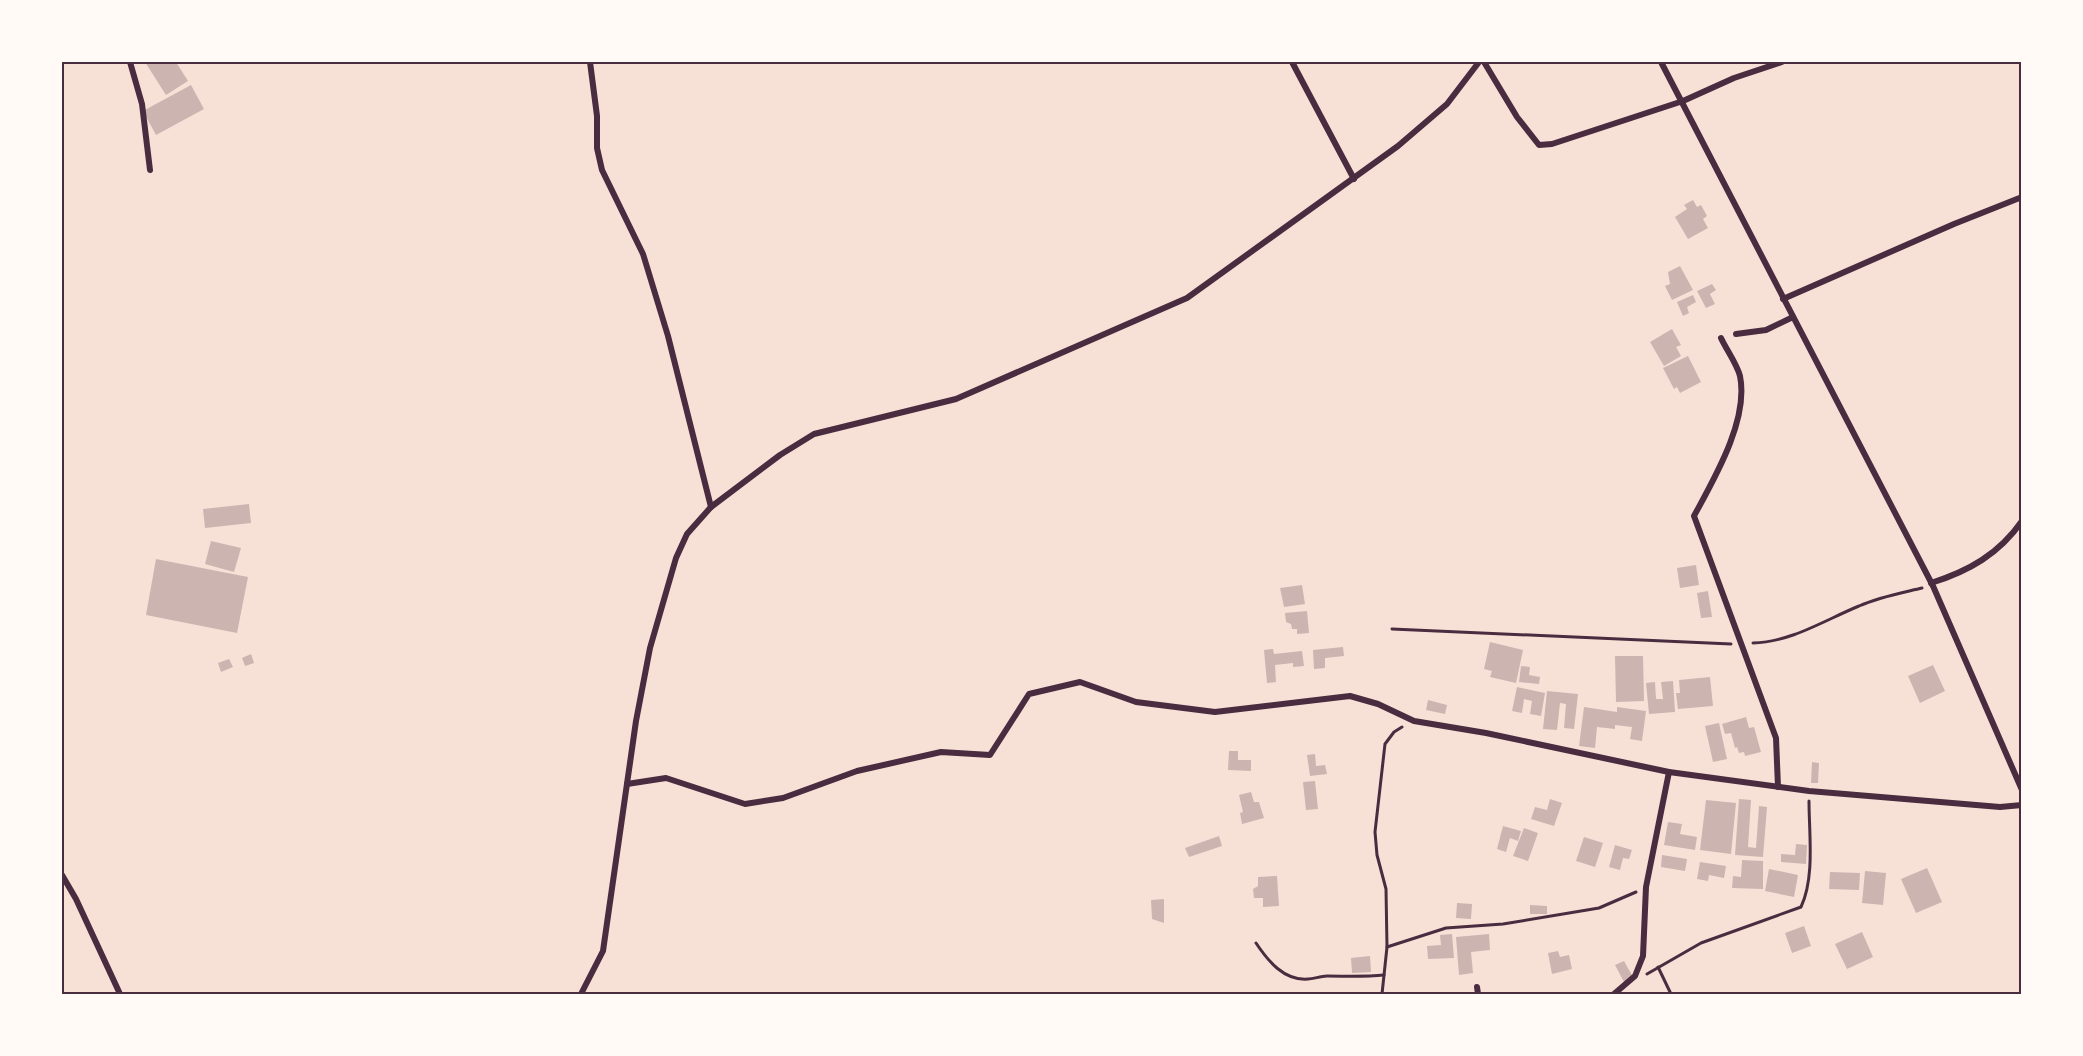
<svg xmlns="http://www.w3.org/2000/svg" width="2083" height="1056" font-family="'PT Sans Narrow',sans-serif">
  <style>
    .building { fill: #ccb4b1 }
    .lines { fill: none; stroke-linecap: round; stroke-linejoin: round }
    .path { stroke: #4a2c40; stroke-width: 3 }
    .minor { stroke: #4a2c40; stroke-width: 6 }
    .neatline { fill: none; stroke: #4a2c40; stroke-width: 2 }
  </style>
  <rect width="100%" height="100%" fill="#f7e1d7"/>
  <g class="building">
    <polygon points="145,62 176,62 188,81 166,95"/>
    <polygon points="191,85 204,109 156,135 143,111"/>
    <polygon points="1693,200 1697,207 1701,205 1707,216 1703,219 1708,228 1688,239 1675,217 1687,209 1684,205"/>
    <polygon points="1680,266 1693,290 1672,300 1665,286 1670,284 1668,272"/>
    <polygon points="1712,284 1716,290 1710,294 1715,304 1706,308 1697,291"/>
    <polygon points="1693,295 1696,302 1687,307 1689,313 1683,316 1677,302"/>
    <polygon points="1672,329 1681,345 1676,347 1681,356 1664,366 1650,342"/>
    <polygon points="1688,356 1701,382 1680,393 1677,387 1674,389 1663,368"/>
    <polygon points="249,504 251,523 205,528 203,509"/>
    <polygon points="211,541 241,548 234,572 205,564"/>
    <polygon points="156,559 248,577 237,633 146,615"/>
    <polygon points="1696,565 1699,585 1680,588 1677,568"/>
    <polygon points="1302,585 1305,604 1284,607 1280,588"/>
    <polygon points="1708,591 1712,617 1701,618 1697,593"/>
    <polygon points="1307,611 1309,633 1297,634 1297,629 1292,629 1291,624 1286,622 1285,613"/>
    <polygon points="1490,642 1523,650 1516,683 1490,677 1492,671 1484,669"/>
    <polygon points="1343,647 1344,656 1325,658 1325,668 1314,669 1313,650"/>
    <polygon points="1273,649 1274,654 1302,651 1304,666 1293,667 1293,663 1275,665 1276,682 1267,683 1264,650"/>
    <polygon points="251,654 254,663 245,666 242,658"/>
    <polygon points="1615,656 1643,656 1644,701 1616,702"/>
    <polygon points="229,659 233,667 221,672 218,663"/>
    <polygon points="1933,665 1945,691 1920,703 1908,676"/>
    <polygon points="1521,666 1530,667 1529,675 1540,677 1539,684 1519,682"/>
    <polygon points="1710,677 1713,706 1678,709 1676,693 1680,693 1679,680"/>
    <polygon points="1673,681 1675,712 1649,714 1646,683 1655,682 1656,699 1663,699 1661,682"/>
    <polygon points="1517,687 1545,693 1541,716 1530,714 1532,701 1524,699 1522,713 1512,711"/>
    <polygon points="1547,691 1578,694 1574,729 1564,728 1566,704 1560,703 1557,730 1543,729"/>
    <polygon points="1428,700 1447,705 1445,714 1426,710"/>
    <polygon points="1584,707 1617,712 1617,707 1646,711 1642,741 1630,739 1632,727 1615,725 1615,729 1597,727 1595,748 1579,746"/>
    <polygon points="1746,717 1749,728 1754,727 1761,752 1745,756 1744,752 1739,753 1737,747 1735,748 1731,733 1725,734 1722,724"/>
    <polygon points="1719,723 1727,759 1713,762 1705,726"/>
    <polygon points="1229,751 1238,751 1238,760 1251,760 1251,771 1228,770"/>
    <polygon points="1315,754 1316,766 1325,765 1327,774 1310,776 1307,755"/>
    <polygon points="1812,762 1819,763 1818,783 1811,783"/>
    <polygon points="1315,781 1318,809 1306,810 1303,782"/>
    <polygon points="1251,792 1254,802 1259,802 1264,818 1242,824 1240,813 1243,812 1239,795"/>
    <polygon points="1550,799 1562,803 1554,826 1531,819 1535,807 1547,810"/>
    <polygon points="1739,799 1751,800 1748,847 1756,848 1759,806 1767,807 1763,857 1735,855"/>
    <polygon points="1706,800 1736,803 1731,854 1700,850"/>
    <polygon points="1668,822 1682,824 1680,834 1697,837 1695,850 1664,845"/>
    <polygon points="1503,826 1521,831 1518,841 1510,838 1506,852 1497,849"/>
    <polygon points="1524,828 1538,833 1528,861 1513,856"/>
    <polygon points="1219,836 1222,846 1189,857 1185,848"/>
    <polygon points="1584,837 1603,843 1595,867 1576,861"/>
    <polygon points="1796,844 1807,845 1806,864 1781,862 1781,854 1795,855"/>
    <polygon points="1615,845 1632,850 1629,859 1623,858 1620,870 1609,867"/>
    <polygon points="1662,855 1687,859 1685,871 1661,867"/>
    <polygon points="1742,860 1763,861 1763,889 1732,888 1733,876 1741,877"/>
    <polygon points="1700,862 1726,866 1724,878 1709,875 1708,881 1697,879"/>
    <polygon points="1927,868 1942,902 1916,913 1901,879"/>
    <polygon points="1769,869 1798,875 1794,897 1765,891"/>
    <polygon points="1865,871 1886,873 1883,905 1862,903"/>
    <polygon points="1830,872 1860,873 1859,890 1829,889"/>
    <polygon points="1277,876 1279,906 1263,907 1263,898 1254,898 1253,889 1258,886 1258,877"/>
    <polygon points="1164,899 1164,923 1152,919 1151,900"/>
    <polygon points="1457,903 1472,904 1471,919 1456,918"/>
    <polygon points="1530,905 1547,906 1547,914 1530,914"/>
    <polygon points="1804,926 1811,946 1792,953 1785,933"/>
    <polygon points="1862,932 1873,957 1847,969 1835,944"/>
    <polygon points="1452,934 1454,958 1428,959 1427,946 1441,945 1440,935"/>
    <polygon points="1489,934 1490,950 1471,952 1473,973 1459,975 1456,937"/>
    <polygon points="1558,951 1560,957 1569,955 1572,969 1552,974 1548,953"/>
    <polygon points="1370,956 1371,972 1352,973 1351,958"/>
    <polygon points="1624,961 1633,977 1624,982 1615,965"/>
  </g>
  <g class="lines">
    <g class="path">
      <polyline points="1392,629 1731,644"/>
      <path d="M1753,643c38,-1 72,-23 106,-37 20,-9 42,-13 63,-18"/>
      <path d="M1256,943c12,18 28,38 52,36 6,0 12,-3 19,-3 19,0 37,1 57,-1"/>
      <polyline points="1387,947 1446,928 1503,924 1599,908 1636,892"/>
      <polyline points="1658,967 1671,994"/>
      <path d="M1647,974l54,-31 100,-36c14,-30 8,-73 8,-106"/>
      <polyline points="1382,994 1387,947 1386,889 1377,855 1375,832 1385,744 1394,732 1402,727"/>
    </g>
    <g class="minor">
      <polyline points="130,62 142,104 150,170"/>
      <polyline points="590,62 597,116 597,148 602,170 643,254 668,336 711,507"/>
      <polyline points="1292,62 1354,179"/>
      <polyline points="1484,62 1517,117 1539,145 1552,144 1683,101 1734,78 1782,62"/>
      <polyline points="1661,62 1933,586 2022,790"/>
      <polyline points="1783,299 1954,224 2022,197"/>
      <polyline points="1736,334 1766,330 1793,317"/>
      <path d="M1721,338c5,11 16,26 19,38 9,44 -26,103 -46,140l82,222 2,49"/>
      <path d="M1931,583c38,-12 68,-29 91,-62"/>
      <polyline points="627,784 666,778 745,804 783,798 857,771 941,752 990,755 1029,694 1080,682 1136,702 1215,712 1350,696 1378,704 1414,721 1486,733 1669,772 1809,791 2000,807 2022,805"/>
      <polyline points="62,875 76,899 120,994"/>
      <polyline points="1477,987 1478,994"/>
      <polyline points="581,994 603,951 636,721 650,648 676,558 687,534 711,507 780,455 814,434 956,399 1187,298 1398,146 1447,104 1479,62"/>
      <polyline points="1614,994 1635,976 1643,956 1646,887 1669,772"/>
    </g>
  </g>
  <rect width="2083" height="1056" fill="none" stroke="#fffaf5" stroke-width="126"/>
  <rect x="63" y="63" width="1957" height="930" class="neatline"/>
</svg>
